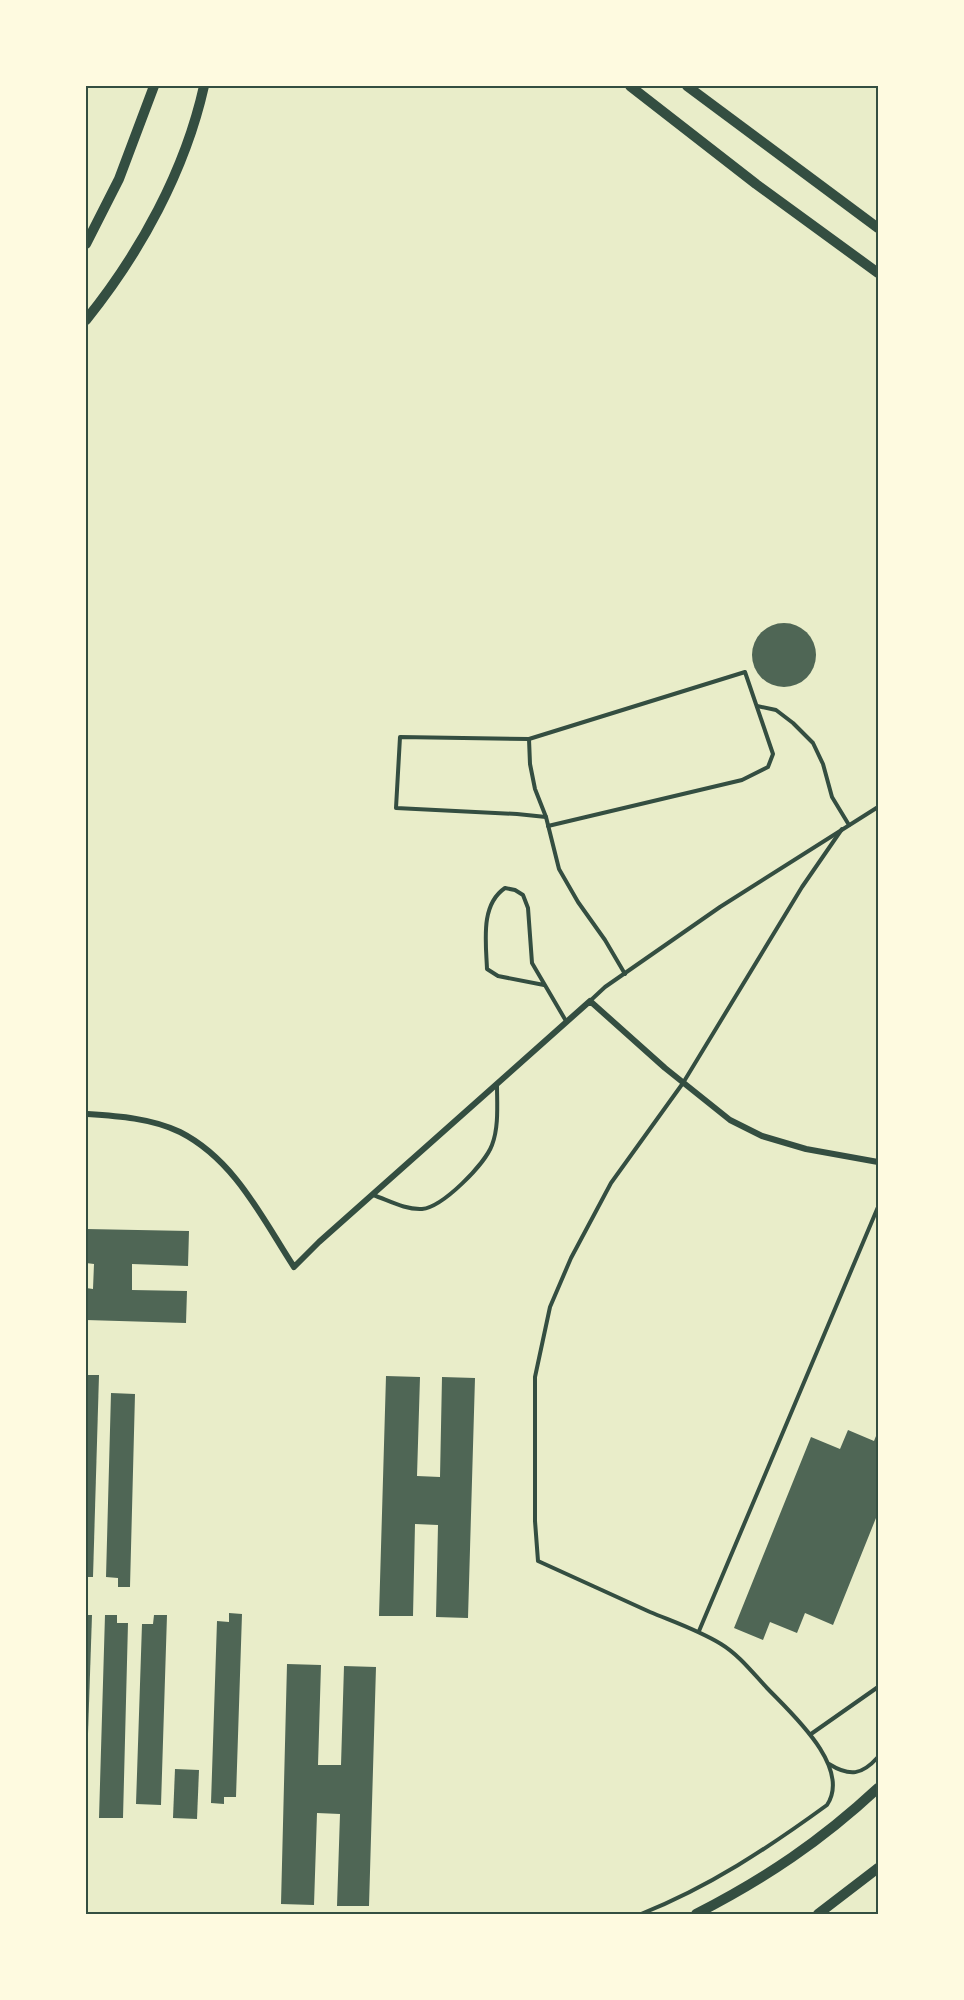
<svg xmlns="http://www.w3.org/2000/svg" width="964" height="2000" font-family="Spectral,serif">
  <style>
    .building { fill: #4f6655 }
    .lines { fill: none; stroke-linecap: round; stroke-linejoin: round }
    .service { stroke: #344e41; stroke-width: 4 }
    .minor { stroke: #344e41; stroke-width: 6 }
    .secondary { stroke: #344e41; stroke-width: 10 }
    .neatline { fill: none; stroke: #344e41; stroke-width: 2 }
  </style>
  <rect width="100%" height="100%" fill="#e9edc9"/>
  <g class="building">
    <circle cx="784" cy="655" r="32"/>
    <polygon points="86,1229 189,1231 188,1266 132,1264 132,1290 187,1291 186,1323 86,1320 86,1288 93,1289 94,1264 86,1263"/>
    <polygon points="86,1375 99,1375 93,1577 86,1577"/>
    <polygon points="386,1376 420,1377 417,1476 440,1477 442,1377 475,1378 468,1618 436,1617 438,1525 415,1524 413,1616 379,1616"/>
    <polygon points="111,1393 135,1394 130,1587 118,1587 118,1578 106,1577"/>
    <polygon points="848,1430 874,1441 878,1431 878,1513 833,1625 805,1613 797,1633 770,1622 763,1640 734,1628 811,1437 840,1449"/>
    <polygon points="229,1613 242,1614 236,1797 224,1797 224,1804 211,1803 217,1621 229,1622"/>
    <polygon points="86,1615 92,1615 87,1763 86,1763"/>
    <polygon points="105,1615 117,1615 117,1623 128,1623 123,1818 99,1818"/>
    <polygon points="154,1615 167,1615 161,1805 136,1804 142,1624 153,1624"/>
    <polygon points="287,1664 321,1665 318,1765 341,1765 344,1666 376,1667 369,1906 337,1906 340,1814 317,1813 314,1905 281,1904"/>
    <polygon points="175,1769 199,1770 197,1819 173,1818"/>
  </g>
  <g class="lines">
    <g class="service">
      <polyline points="757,706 776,710 793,723 813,743 823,764 832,797 849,825"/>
      <polyline points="529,739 530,764 535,789 546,817 559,869 578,902 605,940 625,974"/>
      <polyline points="546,817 517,814 396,808 400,737 529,739 745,672 773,754 768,767 742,780 548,826"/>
      <path d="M544,985l-46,-9 -11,-7c-1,-27 -7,-64 18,-81l10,2 8,5 5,13 4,55 34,58"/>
      <polyline points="590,1001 605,987 720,907 878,807"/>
      <path d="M373,1195c15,5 32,15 49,14 21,-2 63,-45 70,-64 7,-18 5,-41 5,-60"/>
      <polyline points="699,1631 878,1207"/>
      <polyline points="811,1734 878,1687"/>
      <path d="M829,1764c21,13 33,11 49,-7"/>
      <path d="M641,1914c68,-27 127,-66 186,-109 25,-38 -36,-92 -60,-117 -15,-16 -28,-33 -46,-44 -23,-14 -47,-22 -71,-32 -37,-17 -75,-34 -112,-51l-3,-40v-144l15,-70 21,-49 40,-75 72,-100 119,-196 40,-58"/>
    </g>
    <path class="minor" d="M86,1114c31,2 65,4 94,18 55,28 82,86 114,135l25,-25 271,-241 75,67 65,52 32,16 44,13 72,13"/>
    <g class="secondary">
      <polyline points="630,86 756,184 878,273"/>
      <polyline points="687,86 878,228"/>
      <polyline points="86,244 119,179 154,86"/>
      <path d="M86,320c54,-67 99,-149 118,-234"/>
      <path d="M696,1914c70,-36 125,-73 182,-126"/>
      <polyline points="818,1914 878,1868"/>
    </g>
  </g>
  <rect width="964" height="2000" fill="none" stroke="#fefae0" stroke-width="174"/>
  <rect x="87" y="87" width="790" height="1826" class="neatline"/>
</svg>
